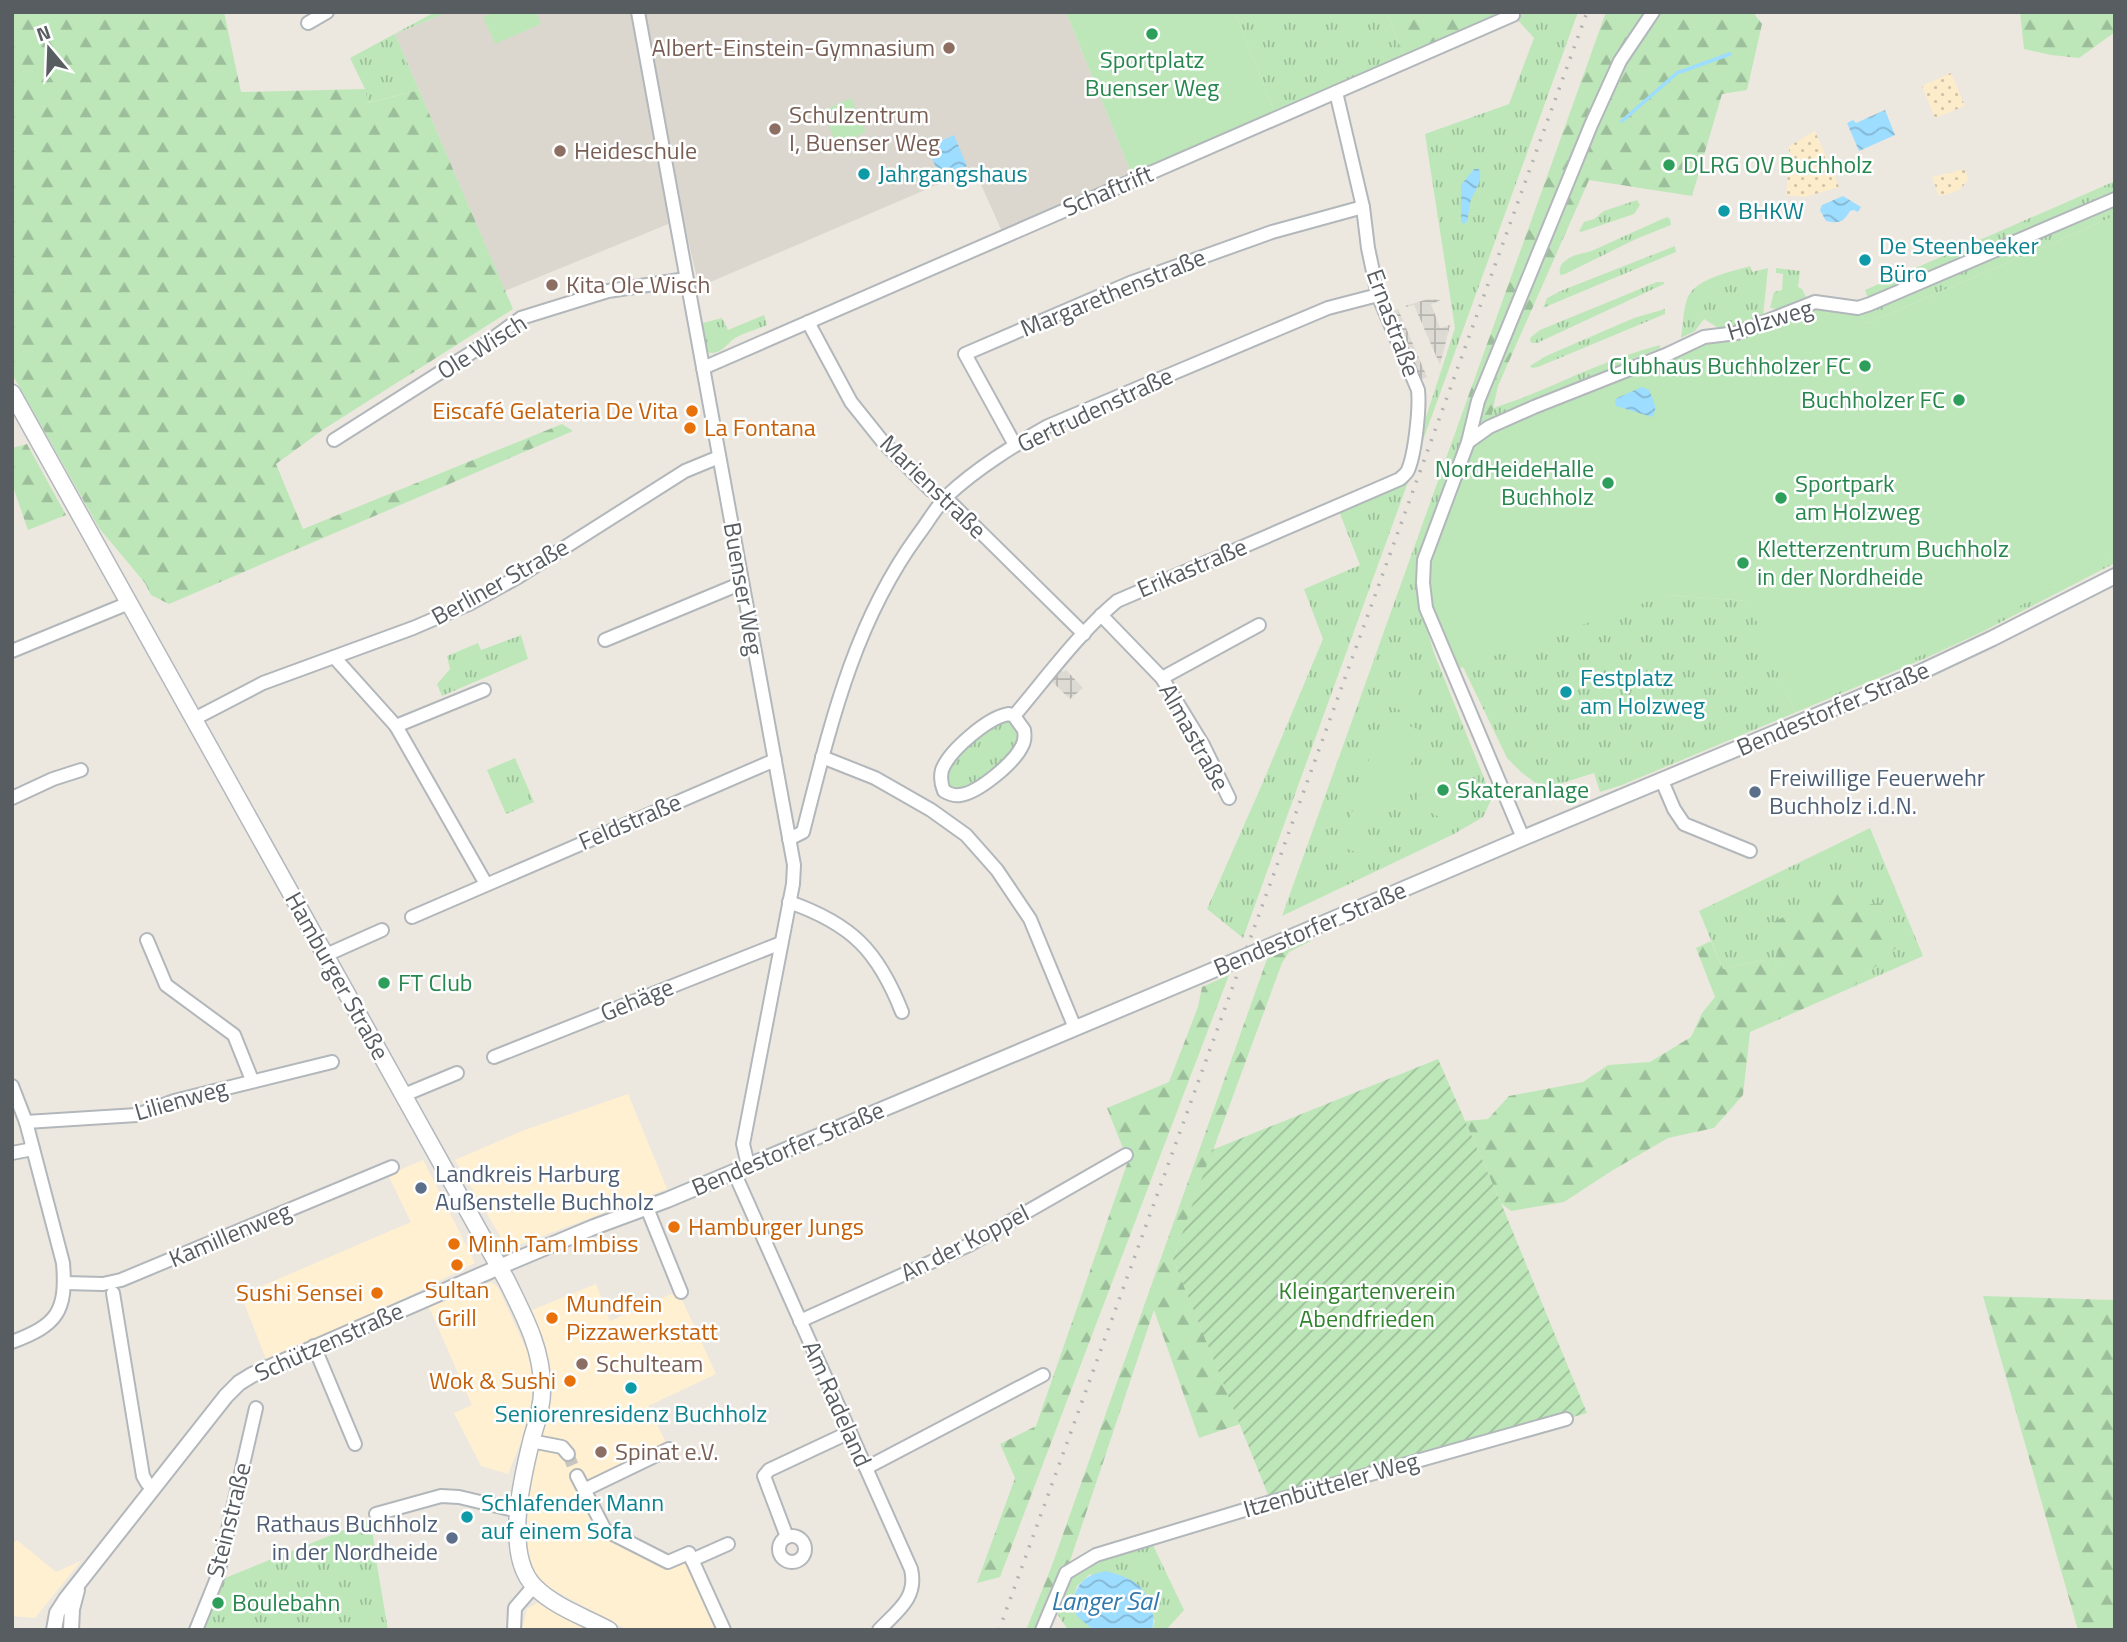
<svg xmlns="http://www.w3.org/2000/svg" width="2127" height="1642" font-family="'Titillium Web',sans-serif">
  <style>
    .commercial { fill: #fff0d2 }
    .industrial { fill: url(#industrial-grid) }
    .education { fill: #dcd7ce }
    .grass { fill: url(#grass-tufts) }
    .forest { fill: url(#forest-firs) }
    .sand { fill: url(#sand-dots) }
    .garden { fill: url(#garden-furrows) }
    .pitch { fill: #bde7b9 }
    .water { fill: url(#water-waves) }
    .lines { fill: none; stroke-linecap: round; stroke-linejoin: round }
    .stream { stroke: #9dddff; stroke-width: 3.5 }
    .minor-tunnel { stroke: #c8c5c0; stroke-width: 12; stroke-dasharray: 12 6; stroke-linecap: butt }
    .minor-casing { stroke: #b2b7bb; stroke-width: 16 }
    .tertiary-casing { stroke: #b2b7bb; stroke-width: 18 }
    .secondary-casing { stroke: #b3b8be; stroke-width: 19 }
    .minor { stroke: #fff; stroke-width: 12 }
    .tertiary { stroke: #fff; stroke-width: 14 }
    .secondary { stroke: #fff; stroke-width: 16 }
    .rail { stroke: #b1b2b3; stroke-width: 3.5; stroke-dasharray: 2 9; stroke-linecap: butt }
    .tertiary-bridge-casing { stroke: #b2b7bb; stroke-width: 18; stroke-linecap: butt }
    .tertiary-bridge { stroke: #fff; stroke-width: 14 }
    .leisure-dot { fill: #2e9e5b; stroke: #fff; stroke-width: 2.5 }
    .education-dot { fill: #8d6e63; stroke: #fff; stroke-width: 2.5 }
    .culture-dot { fill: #0f9aa8; stroke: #fff; stroke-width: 2.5 }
    .food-dot { fill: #e8710a; stroke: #fff; stroke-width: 2.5 }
    .service-dot { fill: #5c6f8a; stroke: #fff; stroke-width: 2.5 }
    .labels { text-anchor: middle; stroke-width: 5; stroke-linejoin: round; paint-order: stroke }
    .education-label { font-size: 24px; fill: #785e54; stroke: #fff; text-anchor: start }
    .leisure-label { font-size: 24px; fill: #27864d; stroke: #fff; text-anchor: start }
    .culture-label { font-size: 24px; fill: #0d838f; stroke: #fff; text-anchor: start }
    .street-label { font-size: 24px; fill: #585d62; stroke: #fff }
    .food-label { font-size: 24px; fill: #c56008; stroke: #fff; text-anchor: start }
    .service-label { font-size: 24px; fill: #4e5e75; stroke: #fff; text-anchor: start }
    .park-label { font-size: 24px; fill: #31832e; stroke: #fff }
    .water-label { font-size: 26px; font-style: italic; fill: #327aad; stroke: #fff }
  </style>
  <defs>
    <pattern id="industrial-grid" width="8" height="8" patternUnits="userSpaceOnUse" patternTransform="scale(1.75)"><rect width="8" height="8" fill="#dddad4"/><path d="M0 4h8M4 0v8" fill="none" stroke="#b6b4af"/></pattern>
    <pattern id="grass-tufts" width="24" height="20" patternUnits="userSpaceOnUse" patternTransform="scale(1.75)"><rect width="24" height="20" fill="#bde7b9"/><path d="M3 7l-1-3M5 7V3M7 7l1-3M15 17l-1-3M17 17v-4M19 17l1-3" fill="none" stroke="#9cbe9a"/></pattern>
    <pattern id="forest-firs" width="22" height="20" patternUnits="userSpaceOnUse" patternTransform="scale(1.75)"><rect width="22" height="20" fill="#bde7b9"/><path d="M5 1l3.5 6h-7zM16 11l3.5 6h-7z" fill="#9cbe9a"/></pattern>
    <pattern id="sand-dots" width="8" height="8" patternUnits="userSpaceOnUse" patternTransform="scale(1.75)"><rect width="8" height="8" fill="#fcecca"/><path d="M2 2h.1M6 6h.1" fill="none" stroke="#cfc2a7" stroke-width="1.8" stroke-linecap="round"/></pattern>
    <pattern id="garden-furrows" width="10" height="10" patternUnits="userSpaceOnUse" patternTransform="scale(1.75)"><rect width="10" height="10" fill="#bde7b9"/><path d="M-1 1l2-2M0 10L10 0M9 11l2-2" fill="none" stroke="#9cbe9a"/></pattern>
    <pattern id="water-waves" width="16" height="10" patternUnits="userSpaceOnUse" patternTransform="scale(1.75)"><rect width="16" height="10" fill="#9dddff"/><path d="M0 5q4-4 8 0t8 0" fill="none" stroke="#83b6d2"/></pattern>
  </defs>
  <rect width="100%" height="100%" fill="#ede8df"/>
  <g class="commercial">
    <polygon points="628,1094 667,1189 508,1249 455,1160 522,1131"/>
    <polygon points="423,1160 475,1263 361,1320 266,1359 241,1295 411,1222 388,1175"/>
    <polygon points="491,1282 498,1287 527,1351 532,1370 532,1397 526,1430 508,1474 481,1466 454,1413 472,1405 429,1307"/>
    <polygon points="596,1284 610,1321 678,1291 716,1374 648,1406 669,1449 585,1490 605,1530 668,1562 689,1553 724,1630 628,1630 550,1588 539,1581 528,1564 522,1534 533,1464 550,1400 551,1379 545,1343 532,1310"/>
    <polygon points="17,1540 56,1572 81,1561 35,1618 12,1616 12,1544"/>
    <polygon points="539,1602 593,1630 522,1630 527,1609"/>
  </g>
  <g class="industrial">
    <polygon points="1428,299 1441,300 1431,304 1440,328 1450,325 1440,365 1414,305 1406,307 1405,306"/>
    <polygon points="1398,309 1427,377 1420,380 1391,312"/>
    <polygon points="1060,668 1063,672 1066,670 1083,688 1070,699 1049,679"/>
  </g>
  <polygon class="education" points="448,12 1066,12 1134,180 1004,236 974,169 699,287 683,218 505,291 395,34"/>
  <g class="grass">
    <polygon points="435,12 448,12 395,34 419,90 367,103 365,89 350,58"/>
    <polygon points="1235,12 1386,12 1406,61 1277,118"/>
    <polygon points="1517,12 1578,12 1243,938 1207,909 1260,789 1323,639 1304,589 1360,565 1337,506 1408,472 1455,328 1425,134 1509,104 1534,38 1513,15"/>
    <polygon points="2115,181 2115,216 1866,324 1858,308 1870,304 1865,290"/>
    <polygon points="1637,200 1640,205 1634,214 1581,232 1579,231 1584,222 1594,219 1604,211"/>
    <path d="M1667,217l3,2 1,6 -35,14 -71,35 -5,1c-1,-6 0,-10 5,-14 9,-8 21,-7 31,-12 23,-11 47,-21 71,-32z"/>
    <polygon points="1675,246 1676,252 1543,308 1547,298 1563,290"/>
    <path d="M1750,266l2,6 16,-4 -5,48 -20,8 -23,5 -16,-10 -9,12 -14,7c2,-12 2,-27 6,-39 8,-21 44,-27 63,-33z"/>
    <polygon points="1776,268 1800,271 1798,287 1802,289 1806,297 1777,309 1770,308 1774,292 1782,290 1783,274 1776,273"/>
    <polygon points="1657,282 1664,282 1664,284 1537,343 1532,343 1530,341 1531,337 1540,330"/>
    <polygon points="1665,309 1665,314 1538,367 1532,368 1530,366 1546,356 1634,318"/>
    <path d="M764,315l3,10c-10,4 -23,8 -32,13 -11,8 -14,18 -29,14l-7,-28 23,-6 6,12z"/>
    <path d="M1660,345v3l-130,54 -34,17 -7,-2 2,-8c12,-5 24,-8 36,-13 44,-18 86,-39 133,-51z"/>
    <polygon points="1489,427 1419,601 1434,653 1492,798 1483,817 1454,834 1282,916 1454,436"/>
    <polygon points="1551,542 1666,595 1749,601 1795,712 2115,554 2115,563 1982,632 1926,658 1622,785 1600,792 1594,773 1553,786 1538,785 1521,772 1507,758 1463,667 1450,632"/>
    <polygon points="521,635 528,659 442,696 437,684 450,669 447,656 478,643 481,650"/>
    <polygon points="1009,714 1025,737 990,780 950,795 942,771 968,738"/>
    <polygon points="515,758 534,802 506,814 487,770"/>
    <polygon points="1870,828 1923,956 1853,987 1896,947 1778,953 1774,972 1763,960 1723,969 1699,911"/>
    <path d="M371,1519l5,40 12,71h-183c3,-20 7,-37 20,-52z"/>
    <polygon points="1150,1539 1184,1610 1166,1630 1152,1630 1155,1620 1090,1574 1077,1586 1071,1605 1077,1616 1093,1630 1068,1630 1052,1606 1066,1573"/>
  </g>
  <g class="forest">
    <polygon points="12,12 224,12 241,92 365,89 368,103 419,90 513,309 324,429 276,464 303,529 562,424 573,431 169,604 151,595 145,583 99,528 12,374"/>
    <polygon points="1386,12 1517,12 1406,61"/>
    <polygon points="1606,12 1753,12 1762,24 1747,90 1722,94 1692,196 1589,180 1498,386 1489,427 1454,436"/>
    <polygon points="2020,12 2115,12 2115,32 2079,58 2051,55 2024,49"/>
    <polygon points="27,444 66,515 28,530 12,484 12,448"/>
    <polygon points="1849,886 1860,905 1885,903 1896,948 1853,987 1750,1032 1743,1095 1714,1128 1668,1138 1613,1170 1564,1202 1511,1211 1501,1203 1465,1121 1488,1119 1509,1096 1583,1082 1608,1065 1650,1062 1691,1037 1702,1013 1715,997 1696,948 1711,941 1723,969 1763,960 1774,971 1778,953 1767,925"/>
    <polygon points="1310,940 1311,941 1289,952 1282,963 1173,1259 1240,1424 1199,1438 1154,1310 1066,1573 1042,1630 1026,1630 1051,1568 1267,959"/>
    <polygon points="1229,975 1000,1577 977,1583 1015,1478 1000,1444 1036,1426 1128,1161 1107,1108 1169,1082 1198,1007 1202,987"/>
    <polygon points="1983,1296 2115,1300 2115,1630 2078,1630"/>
  </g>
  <g class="sand">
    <polygon points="1951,73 1965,106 1935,118 1922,86"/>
    <polygon points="1815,131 1839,187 1805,197 1786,195 1790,153 1788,147"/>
    <path d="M1965,169l3,10c-6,12 -17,15 -29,17l-7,-19z"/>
  </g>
  <polygon class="garden" points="1438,1059 1501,1203 1587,1413 1271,1502 1173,1259 1212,1150"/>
  <g class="pitch">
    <polygon points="494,12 536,12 541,24 495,44 483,17"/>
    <polygon points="1066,12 1235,12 1277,118 1134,180"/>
    <polygon points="851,98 866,132 837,145 822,111"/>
    <polygon points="2115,216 2115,554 1970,633 1795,712 1748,601 1666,595 1452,671 1423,583 1468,442 1534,407 1815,302 1858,308 1866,324"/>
    <polygon points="1404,666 1425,674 1410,714 1390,706"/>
    <polygon points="1385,717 1423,731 1393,813 1354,799"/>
    <polygon points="1438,759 1470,774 1448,821 1415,805"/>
    <polygon points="1354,807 1373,814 1358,853 1339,846"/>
  </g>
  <g class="water">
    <polygon points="1885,110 1895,135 1859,151 1847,123 1853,120 1856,123"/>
    <polygon points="954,135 967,166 940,177 927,147"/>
    <path d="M1474,169h5c4,11 -2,18 -7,28 -3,7 -3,17 -5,24l-3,3 -3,-2v-37z"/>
    <path d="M1843,196l18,11 -3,5 -4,-2 -4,1c-7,11 -10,13 -24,10l-6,-11 2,-5z"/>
    <path d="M1642,387l7,3c4,10 10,18 3,27l-36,-11 -1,-5 2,-3z"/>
    <path d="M1106,1571c24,7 38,11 45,37 3,9 3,13 1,22h-59l-16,-14 -6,-11c7,-22 11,-29 35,-34z"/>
  </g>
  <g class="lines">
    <polyline class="stream" points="1622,121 1677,73 1730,54"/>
    <polyline class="minor-tunnel" points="568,1454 577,1476"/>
    <g class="minor-casing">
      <g id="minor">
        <polyline points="638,12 794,865 793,884 743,1144 748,1165"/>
        <polyline points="308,23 327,12"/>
        <polyline points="808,322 851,402 883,442 931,490 946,498 1084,634"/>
        <polyline points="703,368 1513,15"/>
        <polyline points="334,440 488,342 521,318 608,291 686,279"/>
        <polyline points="1468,442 1489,427 1534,407 1668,354 1704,337 1737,333 1815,302 1858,308 1870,304 2115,199"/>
        <polyline points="1015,445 965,354 1130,283 1272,232 1363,207"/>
        <polyline points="1101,615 1162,678 1203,745 1229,798"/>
        <polyline points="605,640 742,583"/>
        <polyline points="12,651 129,603"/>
        <polyline points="334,657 396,726 486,884"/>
        <polyline points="1162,678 1259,625"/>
        <path d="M1009,714l5,2 10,14c1,6 1,11 -2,16 -8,17 -44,47 -62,49 -6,1 -11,-1 -16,-4 -3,-7 -4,-13 -2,-21 7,-19 46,-53 67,-56z"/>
        <path d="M1014,716c33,-39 64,-82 103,-115l283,-122c3,-3 7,-6 8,-9 7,-16 12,-62 10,-80l-40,-95 -10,-47 -5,-41 -27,-115"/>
        <polyline points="194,719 263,683 413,628 469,604 518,577 685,471 719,457"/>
        <polyline points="396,726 484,690"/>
        <polyline points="822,757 875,778 931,810 966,835 997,870 1030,919 1075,1028"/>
        <polyline points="1662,781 1674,809 1684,824 1750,851"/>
        <polyline points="12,798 53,779 81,770"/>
        <polyline points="1523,838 1426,608 1423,583 1424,560 1468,442 1478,401 1591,125 1620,61 1653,12"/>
        <path d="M789,839l14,-7c27,-105 50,-208 115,-297 10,-13 18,-28 29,-39 30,-28 66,-50 101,-70l280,-118 50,-13"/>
        <path d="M789,902c63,22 89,49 113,110"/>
        <polyline points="412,917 775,760"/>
        <polyline points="147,940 166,985 234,1035 252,1080"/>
        <polyline points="326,955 382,930"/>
        <polyline points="494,1057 781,943"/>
        <path d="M12,1086l14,36 37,141c4,49 -6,62 -51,79"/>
        <polyline points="404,1095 457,1073"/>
        <polyline points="26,1122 137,1115 174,1101 332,1062"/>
        <polyline points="12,1153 33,1149"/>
        <path d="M734,1172l177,397c7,29 -14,42 -32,61"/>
        <polyline points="647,1208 681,1292"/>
        <polyline points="65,1283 103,1284 121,1280 392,1167"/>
        <polyline points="113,1293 143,1476 147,1483 154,1488"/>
        <polyline points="800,1321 969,1245 1126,1155"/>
        <polyline points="314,1346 355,1444"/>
        <polyline points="531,1441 562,1447 568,1454"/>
        <polyline points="866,1468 1043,1375"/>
        <polyline points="577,1476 605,1530 668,1562 689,1553 724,1630"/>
        <polyline points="584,1490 669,1449"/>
        <polyline points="376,1514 441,1496 459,1497 518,1511"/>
        <circle cx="792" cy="1549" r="13"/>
        <polyline points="787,1537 764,1476 769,1470 850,1432"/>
        <polyline points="692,1560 728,1544"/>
        <polyline points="196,1630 217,1578 256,1408"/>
        <polyline points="514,1630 515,1608 534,1586"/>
        <polyline points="1042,1630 1066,1573 1096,1555 1271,1502 1566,1419"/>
      </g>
    </g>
    <g class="tertiary-casing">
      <g id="tertiary">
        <polyline points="1289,938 1523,838 1923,671 1993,638 2115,576"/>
        <polyline points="54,1630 57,1613 66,1599 226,1396 239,1383 252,1375 513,1261 594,1227 667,1200 1223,966"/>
        <polyline points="71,1630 72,1609 77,1590"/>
      </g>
    </g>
    <g class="secondary-casing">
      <path id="secondary" d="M12,393l495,888c16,33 35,67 35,105 1,18 -5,35 -10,52 -10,40 -29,117 3,149 20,20 50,30 74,43"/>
    </g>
    <use href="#minor" class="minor"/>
    <use href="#tertiary" class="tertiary"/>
    <use href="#secondary" class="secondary"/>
    <polyline class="rail" points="999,1630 1587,12"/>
    <g class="tertiary-bridge-casing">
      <polyline id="tertiary-bridge" points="1223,966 1289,938"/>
    </g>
    <use href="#tertiary-bridge" class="tertiary-bridge"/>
  </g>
  <g class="leisure-dot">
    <circle cx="1152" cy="34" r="7"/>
    <circle cx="1669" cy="165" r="7"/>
    <circle cx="1865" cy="366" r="7"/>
    <circle cx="1959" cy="400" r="7"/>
    <circle cx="1608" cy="483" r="7"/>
    <circle cx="1781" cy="498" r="7"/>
    <circle cx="1743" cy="563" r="7"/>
    <circle cx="1443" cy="790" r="7"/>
    <circle cx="384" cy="983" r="7"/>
    <circle cx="218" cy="1603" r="7"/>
  </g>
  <g class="education-dot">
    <circle cx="949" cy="48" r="7"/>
    <circle cx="775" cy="129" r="7"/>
    <circle cx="560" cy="151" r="7"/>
    <circle cx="552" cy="285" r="7"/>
    <circle cx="582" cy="1364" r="7"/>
    <circle cx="601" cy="1452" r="7"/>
  </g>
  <g class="culture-dot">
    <circle cx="864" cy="174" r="7"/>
    <circle cx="1724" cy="211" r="7"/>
    <circle cx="1865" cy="260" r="7"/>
    <circle cx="1566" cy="692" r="7"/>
    <circle cx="631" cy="1388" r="7"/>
    <circle cx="467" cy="1517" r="7"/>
  </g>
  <g class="food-dot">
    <circle cx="692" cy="411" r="7"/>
    <circle cx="690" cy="428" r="7"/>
    <circle cx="674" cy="1227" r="7"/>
    <circle cx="454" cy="1244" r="7"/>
    <circle cx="457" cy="1265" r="7"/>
    <circle cx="377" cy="1293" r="7"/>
    <circle cx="552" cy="1318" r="7"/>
    <circle cx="570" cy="1381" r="7"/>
  </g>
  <g class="service-dot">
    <circle cx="1755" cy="792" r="7"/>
    <circle cx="421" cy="1188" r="7"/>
    <circle cx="452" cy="1538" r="7"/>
  </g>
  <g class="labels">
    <g class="education-label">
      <text x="935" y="56" text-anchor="end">Albert-Einstein-Gymnasium</text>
      <text x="789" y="123">Schulzentrum<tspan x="789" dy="28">I, Buenser Weg</tspan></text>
      <text x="574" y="159">Heideschule</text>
      <text x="566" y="293">Kita Ole Wisch</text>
      <text x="596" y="1372">Schulteam</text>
      <text x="615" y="1460">Spinat e.V.</text>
    </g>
    <g class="leisure-label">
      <text x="1152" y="68" text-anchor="middle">Sportplatz<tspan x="1152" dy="28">Buenser Weg</tspan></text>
      <text x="1683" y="173">DLRG OV Buchholz</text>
      <text x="1851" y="374" text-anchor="end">Clubhaus Buchholzer FC</text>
      <text x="1945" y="408" text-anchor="end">Buchholzer FC</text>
      <text x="1594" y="477" text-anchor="end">NordHeideHalle<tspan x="1594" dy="28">Buchholz</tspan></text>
      <text x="1795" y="492">Sportpark<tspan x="1795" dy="28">am Holzweg</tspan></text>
      <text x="1757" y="557">Kletterzentrum Buchholz<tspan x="1757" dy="28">in der Nordheide</tspan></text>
      <text x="1457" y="798">Skateranlage</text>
      <text x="398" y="991">FT Club</text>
      <text x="232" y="1611">Boulebahn</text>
    </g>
    <g class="culture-label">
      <text x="878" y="182">Jahrgangshaus</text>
      <text x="1738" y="219">BHKW</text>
      <text x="1879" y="254">De Steenbeeker<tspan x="1879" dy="28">Büro</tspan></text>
      <text x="1580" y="686">Festplatz<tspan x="1580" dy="28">am Holzweg</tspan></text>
      <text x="631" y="1422" text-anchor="middle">Seniorenresidenz Buchholz</text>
      <text x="481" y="1511">Schlafender Mann<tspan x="481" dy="28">auf einem Sofa</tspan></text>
    </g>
    <g class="street-label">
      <text transform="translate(1108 191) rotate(-23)" y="8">Schaftrift</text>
      <text transform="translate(1113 293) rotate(-22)" y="8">Margarethenstraße</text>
      <text transform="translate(1770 320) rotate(-17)" y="8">Holzweg</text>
      <text transform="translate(1393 323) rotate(70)" y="8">Ernastraße</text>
      <text transform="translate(482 347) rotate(-32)" y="8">Ole Wisch</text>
      <text transform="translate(1095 410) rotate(-25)" y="8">Gertrudenstraße</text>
      <text transform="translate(933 487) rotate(44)" y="8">Marienstraße</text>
      <text transform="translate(1192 568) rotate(-23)" y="8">Erikastraße</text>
      <text transform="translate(500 582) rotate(-29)" y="8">Berliner Straße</text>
      <text transform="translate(743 589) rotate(80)" y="8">Buenser Weg</text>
      <text transform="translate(1833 709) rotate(-23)" y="8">Bendestorfer Straße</text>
      <text transform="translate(1194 737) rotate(61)" y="8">Almastraße</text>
      <text transform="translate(630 822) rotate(-23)" y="8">Feldstraße</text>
      <text transform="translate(1310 929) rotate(-23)" y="8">Bendestorfer Straße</text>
      <text transform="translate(337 976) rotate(61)" y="8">Hamburger Straße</text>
      <text transform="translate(637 1000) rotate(-22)" y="8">Gehäge</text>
      <text transform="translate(181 1100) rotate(-16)" y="8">Lilienweg</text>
      <text transform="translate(788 1149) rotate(-23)" y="8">Bendestorfer Straße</text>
      <text transform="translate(230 1235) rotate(-23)" y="8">Kamillenweg</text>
      <text transform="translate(965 1243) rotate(-27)" y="8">An der Koppel</text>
      <text transform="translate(329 1342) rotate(-24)" y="8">Schützenstraße</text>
      <text transform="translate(837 1404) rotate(66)" y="8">Am Radeland</text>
      <text transform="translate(1331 1485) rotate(-16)" y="8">Itzenbütteler Weg</text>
      <text transform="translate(229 1520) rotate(-76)" y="8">Steinstraße</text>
    </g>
    <g class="food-label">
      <text x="678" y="419" text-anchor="end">Eiscafé Gelateria De Vita</text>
      <text x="704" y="436">La Fontana</text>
      <text x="688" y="1235">Hamburger Jungs</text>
      <text x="468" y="1252">Minh Tam Imbiss</text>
      <text x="457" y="1298" text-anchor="middle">Sultan<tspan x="457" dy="28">Grill</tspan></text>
      <text x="363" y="1301" text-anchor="end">Sushi Sensei</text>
      <text x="566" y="1312">Mundfein<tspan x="566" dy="28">Pizzawerkstatt</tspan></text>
      <text x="556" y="1389" text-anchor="end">Wok &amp; Sushi</text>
    </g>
    <g class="service-label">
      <text x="1769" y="786">Freiwillige Feuerwehr<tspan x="1769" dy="28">Buchholz i.d.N.</tspan></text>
      <text x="435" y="1182">Landkreis Harburg<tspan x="435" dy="28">Außenstelle Buchholz</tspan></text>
      <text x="438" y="1532" text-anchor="end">Rathaus Buchholz<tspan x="438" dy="28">in der Nordheide</tspan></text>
    </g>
    <g class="park-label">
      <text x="1367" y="1299">Kleingartenverein<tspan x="1367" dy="28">Abendfrieden</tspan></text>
    </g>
    <g class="water-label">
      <text x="1104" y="1610">Langer Sal</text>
    </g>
  </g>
  <rect width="2127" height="1642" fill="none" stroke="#585d62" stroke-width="28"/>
  <g transform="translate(49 49) rotate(341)" stroke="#ffffff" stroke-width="5" paint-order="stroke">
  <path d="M0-5L12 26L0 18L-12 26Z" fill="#585d62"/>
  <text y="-10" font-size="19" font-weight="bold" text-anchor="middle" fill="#585d62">N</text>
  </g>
</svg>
